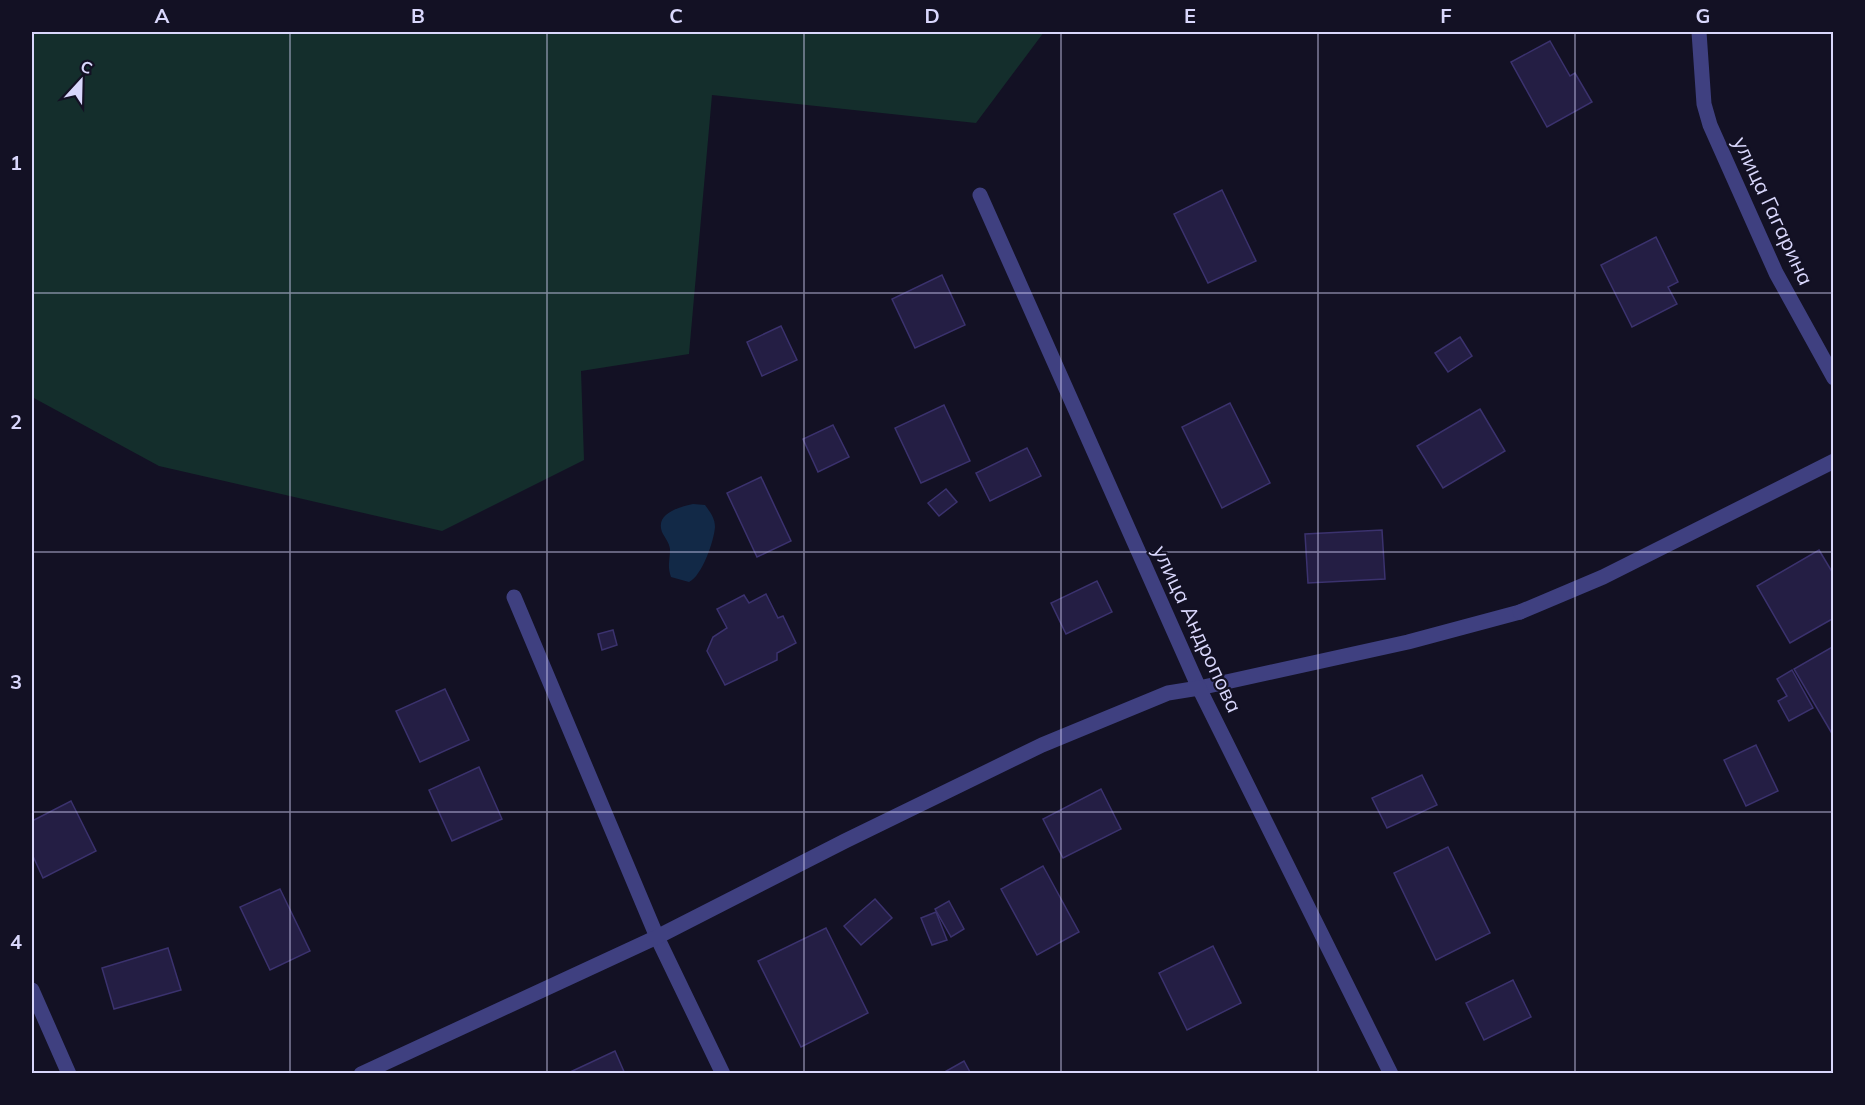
<svg xmlns="http://www.w3.org/2000/svg" width="1865" height="1105" font-family="Mulish,sans-serif">
  <style>
    .green { fill: #142e2c }
    .water { fill: #122947 }
    .building { fill: #241e44; stroke: #3b326e; stroke-width: 1.5 }
    .lines { fill: none; stroke-linecap: round; stroke-linejoin: round }
    .service { stroke: #3f4080; stroke-width: 15 }
    .minor { stroke: #3f4080; stroke-width: 15 }
    .tertiary { stroke: #3f4080; stroke-width: 15 }
    .grid { fill: none; stroke: #d9d7fc; stroke-width: 1.5; stroke-opacity: 0.55 }
    .labels { text-anchor: middle; stroke-width: 4.5; stroke-linejoin: round; paint-order: stroke }
    .street-label { font-size: 21px; fill: #d9d7fc; stroke: #131124 }
    .neatline { fill: none; stroke: #d9d7fc; stroke-width: 2 }
    .grid-label { font-size: 20px; text-anchor: middle; font-weight: bold; fill: #d9d7fc }
  </style>
  <rect width="100%" height="100%" fill="#131124"/>
  <polygon class="green" points="32,32 1044,32 976,123 712,95 689,354 581,371 584,460 442,531 159,466 32,397"/>
  <path class="water" d="M693,504l12,1c5,7 10,13 10,22 -1,14 -13,49 -26,55l-18,-5c-4,-11 -1,-17 -1,-28 -1,-7 -5,-11 -8,-17 -7,-19 18,-25 31,-28z"/>
  <g class="building">
    <polygon points="1550,41 1570,76 1575,73 1592,102 1547,127 1511,62"/>
    <polygon points="1222,190 1256,261 1208,283 1174,214"/>
    <polygon points="1656,237 1678,282 1668,287 1677,304 1632,327 1601,265"/>
    <polygon points="942,275 965,325 915,348 892,299"/>
    <polygon points="781,326 797,360 762,376 747,342"/>
    <polygon points="1460,337 1472,356 1448,372 1435,353"/>
    <polygon points="1230,403 1270,483 1222,508 1182,427"/>
    <polygon points="944,405 970,461 921,483 895,428"/>
    <polygon points="1480,409 1505,451 1443,488 1417,446"/>
    <polygon points="833,425 849,457 818,472 803,439"/>
    <polygon points="1027,448 1041,476 990,501 976,473"/>
    <polygon points="761,477 791,541 757,557 727,493"/>
    <polygon points="946,489 957,502 939,516 928,503"/>
    <polygon points="1382,530 1385,579 1308,583 1305,534"/>
    <polygon points="1819,550 1834,575 1834,618 1790,643 1757,586"/>
    <polygon points="1097,581 1112,612 1066,634 1051,603"/>
    <polygon points="766,594 778,618 783,616 796,643 777,653 777,660 725,685 707,651 713,637 727,628 717,609 744,595 749,603"/>
    <polygon points="613,630 617,645 602,650 598,634"/>
    <polygon points="1834,646 1834,737 1794,669"/>
    <polygon points="1792,670 1813,708 1789,721 1778,701 1787,696 1777,679"/>
    <polygon points="445,689 469,740 420,762 396,711"/>
    <polygon points="1756,745 1778,791 1746,806 1724,760"/>
    <polygon points="479,767 502,819 452,841 429,790"/>
    <polygon points="1422,775 1437,805 1387,828 1372,798"/>
    <polygon points="1101,789 1121,829 1063,858 1043,819"/>
    <polygon points="71,801 96,851 43,878 32,854 32,821"/>
    <polygon points="1448,847 1490,933 1436,960 1394,873"/>
    <polygon points="1043,866 1079,932 1037,955 1001,889"/>
    <polygon points="280,889 310,951 270,970 240,907"/>
    <polygon points="875,899 892,918 861,945 844,926"/>
    <polygon points="949,901 964,929 951,937 935,909"/>
    <polygon points="936,912 947,940 932,945 921,918"/>
    <polygon points="826,928 868,1013 801,1047 758,961"/>
    <polygon points="1213,946 1241,1003 1187,1030 1159,973"/>
    <polygon points="168,948 181,990 114,1009 102,968"/>
    <polygon points="1513,980 1531,1017 1484,1040 1466,1003"/>
    <polygon points="615,1051 625,1074 566,1074"/>
    <polygon points="964,1061 971,1074 941,1074"/>
  </g>
  <g class="lines">
    <g class="service">
      <polyline points="514,597 657,937"/>
      <polyline points="1199,688 1408,642 1520,612"/>
      <polyline points="32,990 69,1074"/>
    </g>
    <g class="minor">
      <polyline points="1699,32 1704,104 1710,125 1776,273 1834,378"/>
      <polyline points="980,195 1199,688"/>
      <polyline points="1520,612 1603,577 1834,461"/>
      <polyline points="657,937 723,1074"/>
    </g>
    <polyline class="tertiary" points="361,1074 657,937 845,841 1042,745 1168,693 1199,688 1391,1074"/>
  </g>
  <path class="grid" d="M290,32v1042M547,32v1042M804,32v1042M1061,32v1042M1318,32v1042M1575,32v1042M32,293h1802M32,552h1802M32,812h1802"/>
  <g class="labels">
    <g class="street-label">
      <text transform="translate(1773 211) rotate(65)" y="7">улица Гагарина</text>
      <text transform="translate(1197 629) rotate(65)" y="7">улица Андропова</text>
    </g>
  </g>
  <rect width="1865" height="1105" fill="none" stroke="#131124" stroke-width="66"/>
  <g transform="translate(81 81) rotate(22)" stroke="#131124" stroke-width="4.5" paint-order="stroke">
  <path d="M0-4.5L10 22L0 15L-10 22Z" fill="#d9d7fc"/>
  <text y="-9" font-size="16" font-weight="bold" text-anchor="middle" fill="#d9d7fc">С</text>
  </g>
  <rect x="33" y="33" width="1799" height="1039" class="neatline"/>
  <g class="grid-label">
    <text x="162" y="23">A</text>
    <text x="418" y="23">B</text>
    <text x="676" y="23">C</text>
    <text x="932" y="23">D</text>
    <text x="1190" y="23">E</text>
    <text x="1446" y="23">F</text>
    <text x="1703" y="23">G</text>
    <text x="16" y="170">1</text>
    <text x="16" y="429">2</text>
    <text x="16" y="689">3</text>
    <text x="16" y="949">4</text>
  </g>
</svg>
